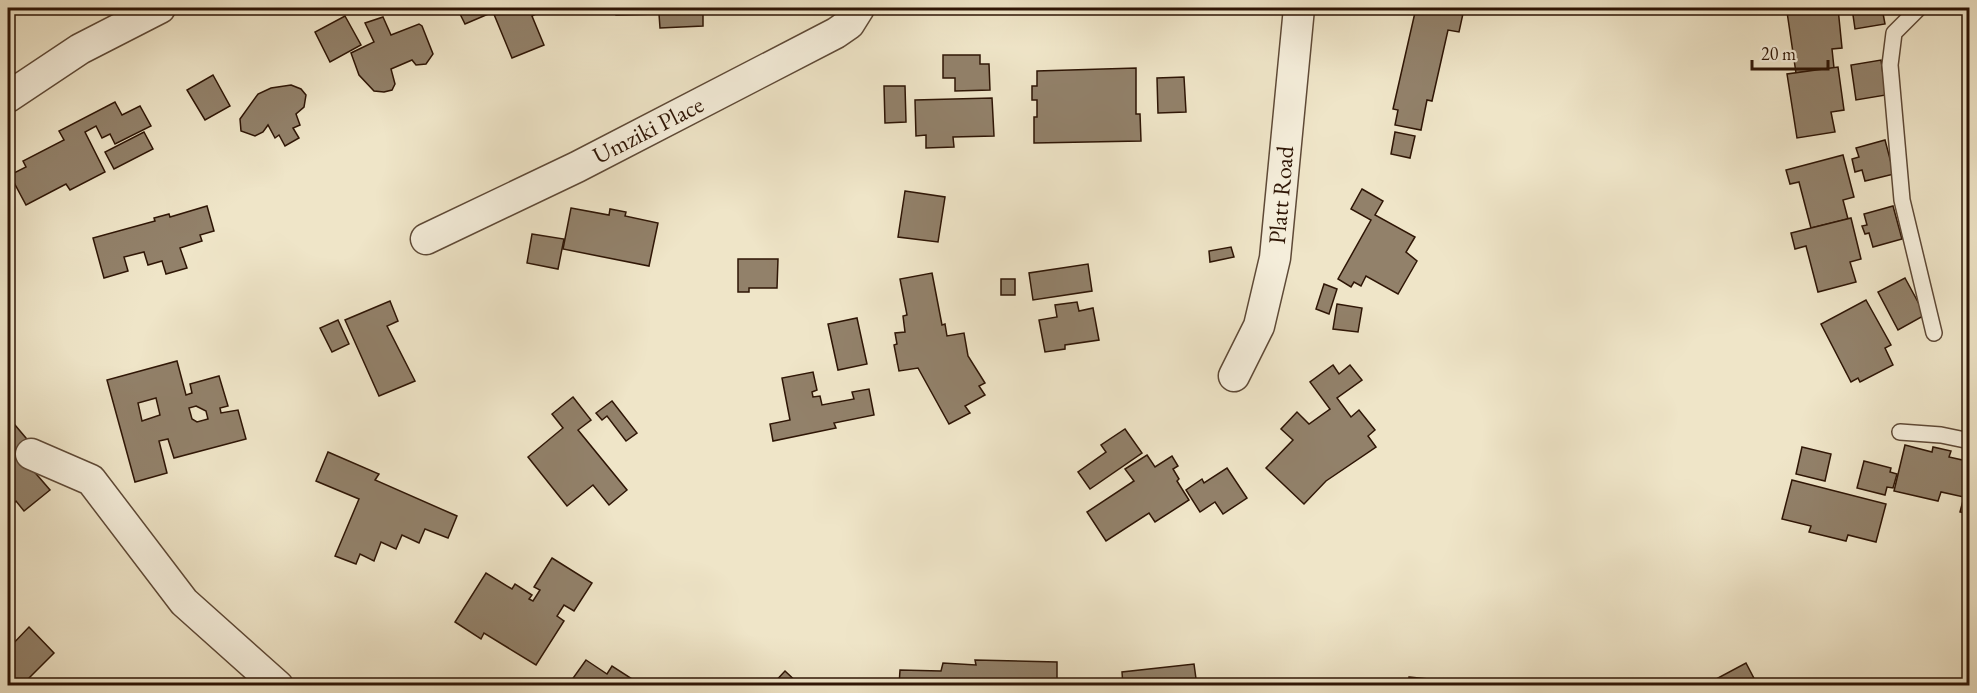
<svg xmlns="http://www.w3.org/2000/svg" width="1977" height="693" font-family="'EB Garamond',serif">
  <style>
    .building { fill: #92816a; stroke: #2e1505; stroke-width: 1.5; fill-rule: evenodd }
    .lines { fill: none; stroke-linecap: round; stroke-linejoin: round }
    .service-casing { stroke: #5e4936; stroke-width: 18 }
    .minor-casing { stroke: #5e4936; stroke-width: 33 }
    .service { stroke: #f5eedb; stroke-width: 15 }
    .minor { stroke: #f5eedb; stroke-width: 30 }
    .labels { text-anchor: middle; stroke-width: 4.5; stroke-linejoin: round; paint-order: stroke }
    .street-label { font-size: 24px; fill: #2e1505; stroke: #f5eedb }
  </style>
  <rect width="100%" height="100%" fill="#efe5c8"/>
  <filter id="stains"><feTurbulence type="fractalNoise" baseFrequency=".00333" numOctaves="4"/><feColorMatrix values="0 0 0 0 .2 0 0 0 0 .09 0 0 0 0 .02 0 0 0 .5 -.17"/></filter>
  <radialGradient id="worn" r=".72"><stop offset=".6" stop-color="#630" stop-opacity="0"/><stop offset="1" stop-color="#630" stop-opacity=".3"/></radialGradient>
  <g class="building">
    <polygon points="453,8 533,8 536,14 532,16 544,45 512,58 493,12 465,24 459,12 455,14"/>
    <polygon points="615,8 703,8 703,26 660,28 659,14 616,15"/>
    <polygon points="1416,8 1464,9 1459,32 1448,30 1432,101 1427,100 1421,130 1395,125 1398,110 1393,109"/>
    <polygon points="1818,8 1838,8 1842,48 1832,49 1834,68 1796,73 1787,12"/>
    <polygon points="1852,8 1882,8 1885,24 1855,29"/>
    <polygon points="345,16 361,45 330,62 315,32"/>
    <polygon points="383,17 391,35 419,24 422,26 433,54 426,64 416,65 412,60 391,69 395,84 392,90 384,92 374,91 359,75 351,53 374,42 365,23"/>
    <polygon points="943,55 980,55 980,64 989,64 990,90 955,91 955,78 943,78"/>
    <polygon points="1881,60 1886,95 1856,100 1851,65"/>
    <polygon points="1838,67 1844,110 1831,112 1835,132 1797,138 1787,74"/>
    <polygon points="1136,68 1136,114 1140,114 1141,141 1034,143 1034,117 1037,117 1037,100 1032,100 1032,86 1037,86 1037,71"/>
    <polygon points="213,75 230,106 205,120 187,90"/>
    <polygon points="1184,77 1186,112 1158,113 1157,78"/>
    <polygon points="291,85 301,89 306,95 304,107 296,114 300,125 293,128 299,138 285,146 279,135 275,138 268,125 263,132 255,136 241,131 240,119 258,94 271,88"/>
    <polygon points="884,86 905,86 906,122 885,123"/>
    <polygon points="992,98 994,136 953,137 954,147 926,148 926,135 916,136 915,100"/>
    <polygon points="115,102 122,115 140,106 151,126 115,144 110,134 102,138 96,126 85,132 105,172 70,190 66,184 26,205 10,175 26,167 23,161 64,140 59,131"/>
    <polygon points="144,132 153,149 114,169 105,152"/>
    <polygon points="1395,132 1415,136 1410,158 1391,154"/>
    <polygon points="1885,140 1894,174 1865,181 1862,170 1855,172 1852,159 1859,157 1856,148"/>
    <polygon points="1843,155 1854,197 1843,200 1848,219 1811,228 1799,182 1790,184 1786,170"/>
    <polygon points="1362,189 1383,201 1375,215 1415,237 1406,252 1417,261 1398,294 1366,276 1361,286 1354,282 1351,287 1338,279 1371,220 1351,209"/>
    <polygon points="905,191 945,197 938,242 898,237"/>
    <polygon points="207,206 214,231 200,235 202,241 180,248 187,268 166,274 162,261 148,265 144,252 124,257 128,271 104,278 93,238 155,221 154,218 169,214 170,217"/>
    <polygon points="1893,206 1902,239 1873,247 1869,233 1865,234 1862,226 1867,225 1864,214"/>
    <polygon points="571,208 609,215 610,209 626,212 625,216 658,223 649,266 563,249"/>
    <polygon points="1851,218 1861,259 1850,262 1856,282 1818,292 1806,246 1795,249 1791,233"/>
    <polygon points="532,234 564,239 558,269 527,263"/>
    <polygon points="1231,247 1234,257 1210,262 1209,251"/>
    <polygon points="738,259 778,259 777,288 749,288 749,292 738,292"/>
    <polygon points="1088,264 1092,291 1033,300 1029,273"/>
    <polygon points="932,273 942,325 945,324 947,336 964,333 968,356 985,383 979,386 985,395 965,406 970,413 949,424 918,368 899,371 894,345 897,344 895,333 905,332 903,316 907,315 900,279"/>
    <polygon points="1905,278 1925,315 1898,330 1878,292"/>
    <rect x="1001" y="279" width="14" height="16"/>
    <polygon points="1324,284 1337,289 1329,314 1316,309"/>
    <polygon points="1866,300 1891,345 1885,348 1893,365 1860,382 1858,378 1851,382 1821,324"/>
    <polygon points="390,301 398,321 387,326 415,381 379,396 345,320"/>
    <polygon points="1077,302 1079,311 1093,308 1099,340 1065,345 1065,349 1045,352 1039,320 1057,317 1055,305"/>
    <polygon points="1337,304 1362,308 1358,332 1333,329"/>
    <polygon points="857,318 867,364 838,370 828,324"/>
    <polygon points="338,320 349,344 332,352 320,328"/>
    <path d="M177,361l9,34 6,-2 -2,-9 29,-8 9,30 -8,2 1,5 17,-3 8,29 -72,19 -6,-19 -9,2 8,32 -32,9 -28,-102zM156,398l4,17 -18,6 -4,-18zM196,406l10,5 2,8 -11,3 -5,-3 -3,-11z"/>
    <polygon points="1333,365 1339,374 1350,365 1362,380 1337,398 1351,417 1359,410 1375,430 1368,436 1376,447 1326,481 1304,504 1266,468 1293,440 1281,429 1297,412 1309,424 1330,409 1310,382"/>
    <polygon points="813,372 817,390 812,392 813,397 820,396 822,405 854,399 852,392 869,389 874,415 834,423 836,428 773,441 770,424 790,420 782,378"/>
    <polygon points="573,397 591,420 578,430 627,490 609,505 593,485 567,506 528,457 563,428 552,414"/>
    <polygon points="612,401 637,433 626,441 607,416 602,420 596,413"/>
    <polygon points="15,425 31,444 19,454 50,490 24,511 16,501 8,509 8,431"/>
    <polygon points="1125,429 1142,453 1090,489 1078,472 1106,452 1101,445"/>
    <polygon points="1905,445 1932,452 1933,447 1951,451 1949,457 1967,461 1970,451 1970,514 1960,512 1964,497 1941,492 1938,501 1894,491"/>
    <polygon points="1802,447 1831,454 1825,481 1796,474"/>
    <polygon points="328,452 379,474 375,480 457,516 448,538 425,529 419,543 402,535 396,549 381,542 374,561 360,554 356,564 335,556 359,499 316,481"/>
    <polygon points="1147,455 1155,467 1172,456 1178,466 1173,469 1179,479 1177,481 1189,500 1155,522 1149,513 1106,541 1087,512 1134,481 1125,469"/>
    <polygon points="1864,461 1891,468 1890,472 1897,474 1893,488 1887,487 1885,495 1857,488"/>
    <polygon points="1227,468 1247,498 1223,514 1215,502 1200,512 1186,490 1202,479 1204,483"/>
    <polygon points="1792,480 1886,504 1876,542 1848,535 1846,541 1809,532 1811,526 1782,519"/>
    <polygon points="552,558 592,583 574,611 564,605 557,616 564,621 536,665 484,633 481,639 455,622 486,573 512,589 515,584 532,595 529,599 533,601 540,590 534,587"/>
    <polygon points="29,627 54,653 21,686 8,686 8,649"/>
    <polygon points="586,660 607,674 612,666 640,684 578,686 571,681"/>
    <polygon points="975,660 1057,662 1057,686 899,686 900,670 941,671 943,663 976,665"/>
    <polygon points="1746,663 1758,686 1720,686 1716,679"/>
    <polygon points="1194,664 1197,686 1123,686 1122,672"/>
    <polygon points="785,671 801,686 771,686"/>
    <polygon points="1409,677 1458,682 1458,686 1408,686"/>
  </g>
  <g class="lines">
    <g class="service-casing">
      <g id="service">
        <polyline points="1919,8 1894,33 1890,65 1902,200 1934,333"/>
        <polyline points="1900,432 1941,435 1970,441"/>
      </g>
    </g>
    <g class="minor-casing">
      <g id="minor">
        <polyline points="8,97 80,49 160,8"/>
        <polyline points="426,239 577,167 836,33 849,24 859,8"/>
        <polyline points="1234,376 1259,326 1275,258 1299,8"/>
        <polyline points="31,454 91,480 184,602 278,686"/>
      </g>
    </g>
    <use href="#service" class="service"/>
    <use href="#minor" class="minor"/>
  </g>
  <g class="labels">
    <g class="street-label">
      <text transform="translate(648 130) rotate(-27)" y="8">Umziki Place</text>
      <text transform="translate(1281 195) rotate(-85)" y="8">Platt Road</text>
    </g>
  </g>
  <rect width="1977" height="693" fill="none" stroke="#efe5c8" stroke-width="30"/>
  <rect x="9" y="9" width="1959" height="675" fill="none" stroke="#2e1505" stroke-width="3"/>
  <rect x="15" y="15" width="1947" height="663" fill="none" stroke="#2e1505" stroke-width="1.5"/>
  <path d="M1752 60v9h76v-9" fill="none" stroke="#2e1505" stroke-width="3"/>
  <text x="1761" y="60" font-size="18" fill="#2e1505" stroke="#f5eedb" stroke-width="4.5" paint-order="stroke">20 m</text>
  <rect width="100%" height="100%" filter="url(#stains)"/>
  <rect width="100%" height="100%" fill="url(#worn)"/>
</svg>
